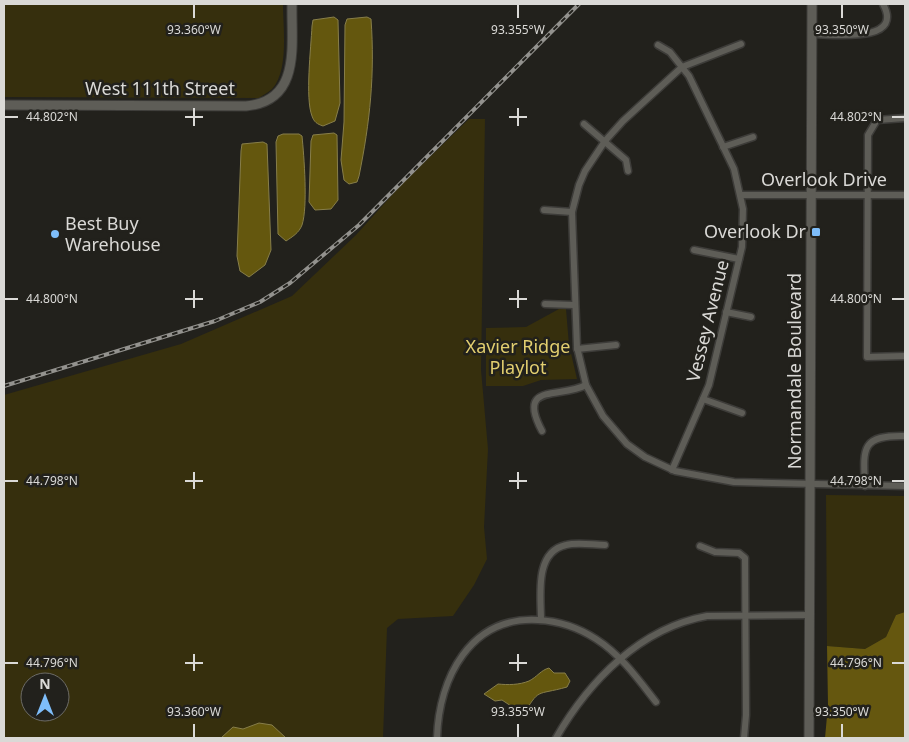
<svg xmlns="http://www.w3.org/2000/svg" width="909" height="742" font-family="'Noto Sans',sans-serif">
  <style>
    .green { fill: #362f0d; fill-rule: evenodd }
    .forest { fill: #65570f }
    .water { fill: #64570e; stroke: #877e4a }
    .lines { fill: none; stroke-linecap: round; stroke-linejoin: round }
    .minor-casing { stroke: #3d3c39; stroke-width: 9 }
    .tertiary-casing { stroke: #3d3c39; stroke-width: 11 }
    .minor { stroke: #5e5d57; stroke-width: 6 }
    .tertiary { stroke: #5e5d57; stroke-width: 9 }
    .rail-casing { stroke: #93928e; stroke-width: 4 }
    .rail { stroke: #22211c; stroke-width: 2; stroke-dasharray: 5.5; stroke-linecap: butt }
    .ticks { fill: none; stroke: #dad9d6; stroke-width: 2 }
    .poi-dot { fill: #7ebdf9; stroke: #22211c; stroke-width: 2 }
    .labels { text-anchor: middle; stroke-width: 5; stroke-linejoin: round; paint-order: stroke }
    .street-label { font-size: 18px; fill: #dad9d6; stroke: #22211c }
    .poi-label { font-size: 18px; fill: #dad9d6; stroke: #22211c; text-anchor: start }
    .park-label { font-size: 18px; fill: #e2ce6f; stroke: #22211c }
    .ticks-label { font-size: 12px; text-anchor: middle; fill: #dad9d6; stroke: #22211c; stroke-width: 5; stroke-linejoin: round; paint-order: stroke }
  </style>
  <rect width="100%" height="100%" fill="#22211c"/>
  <g class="green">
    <path d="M4,4h279c0,23 6,67 -11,85 -3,3 -9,6 -13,9l-255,-1z"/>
    <path d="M469,119h16l-4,251 7,79 -4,78 3,32 -13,26 -21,31 -55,3 -11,9 -4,110h-379v-343l177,-51 111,-48 64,-61 46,-51zM30,682h30v30h-30z"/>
    <polygon points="559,309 566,309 569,345 577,379 541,380 523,386 486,386 486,328 526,327"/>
    <polygon points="826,495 905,496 905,612 896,615 886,637 865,649 827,646"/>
  </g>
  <polygon class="forest" points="905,612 905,738 825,738 828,705 827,646 865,649 886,637 896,615"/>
  <g class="water">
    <path d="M334,17l4,3 2,83 -5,18 -12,5c-6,-2 -9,-4 -11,-10 -7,-18 -1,-68 0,-90l1,-6z"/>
    <path d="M367,17l4,2c4,55 -1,103 -12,157l-2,6 -8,2 -5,-4 -3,-20 3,-38 1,-97 2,-6z"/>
    <polygon points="334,133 337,135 338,200 331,209 315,210 309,202 311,141 313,135"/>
    <path d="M283,134h16l3,2c2,20 6,71 0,89 -3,8 -10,12 -16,16l-8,-7 -2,-92 2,-6z"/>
    <polygon points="263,142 267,144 271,250 265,265 249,277 240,271 237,256 241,151 242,144"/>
    <path d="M549,668l5,5h11l5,8 -3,6c-32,9 -27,0 -45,30h-6l-5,-5v-6l-9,-6 -7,1 -11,-7 14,-10c10,1 21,1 31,-3 8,-4 12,-11 20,-13z"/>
    <polygon points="259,723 272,725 286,738 221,738 233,727 243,729"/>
  </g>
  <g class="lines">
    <g class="minor-casing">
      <g id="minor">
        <path d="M812,34c20,0 93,10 71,-30"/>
        <polyline points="741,44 682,67 623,121 605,141 585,171 579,185 572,212 577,347 586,385 603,416 627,444 645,457 675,471 734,482 905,486"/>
        <polyline points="658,45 670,52 689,76 734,169 743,209 742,247 709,385 672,470"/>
        <polyline points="905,118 877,120 868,135 867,357 905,356"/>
        <polyline points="584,124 626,160 628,171"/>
        <polyline points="723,147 753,137"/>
        <polyline points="742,195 905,195"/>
        <polyline points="544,210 572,212"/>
        <polyline points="694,250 739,259"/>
        <polyline points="545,304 574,305"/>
        <polyline points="726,312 751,317"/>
        <polyline points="577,349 616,345"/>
        <polyline points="703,399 742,413"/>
        <path d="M542,431c-26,-49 18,-32 44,-46"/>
        <path d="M865,486c-2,-38 -4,-51 40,-50"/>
        <polyline points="700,546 715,552 739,553 745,558 746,715 744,738"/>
        <path d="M541,620c0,-24 -7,-68 25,-75 12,-3 27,0 39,0"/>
        <path d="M437,738c2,-60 33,-122 101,-118 21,1 41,8 58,19 25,16 42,40 60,63"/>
        <path d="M556,738c33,-57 84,-110 151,-122l103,-1"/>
      </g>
    </g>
    <g class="tertiary-casing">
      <g id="tertiary">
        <path d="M4,105l242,1c56,-5 45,-62 46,-102"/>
        <polyline points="809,738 812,4"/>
      </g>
    </g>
    <use href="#minor" class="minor"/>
    <use href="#tertiary" class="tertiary"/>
    <g class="rail-casing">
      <polyline id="rail" points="4,386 215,321 260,302 290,283 359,225 579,4"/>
    </g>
    <use href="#rail" class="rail"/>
  </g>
  <path class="ticks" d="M194,5v13M518,5v13M842,5v13M194,108v18M518,108v18M5,117h13M185,117h18M509,117h18M892,117h12M194,290v18M518,290v18M5,299h13M185,299h18M509,299h18M892,299h12M194,472v17M518,472v17M5,481h13M185,481h18M509,481h18M892,481h12M194,654v17M518,654v17M5,663h13M185,663h18M509,663h18M892,663h12M194,724v13M518,724v13M842,724v13"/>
  <g class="poi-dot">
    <rect x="811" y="227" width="10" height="10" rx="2.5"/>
    <circle cx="55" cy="234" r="5"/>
  </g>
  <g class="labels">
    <g class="street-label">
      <text x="160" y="95">West 111th Street</text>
      <text x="824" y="186">Overlook Drive</text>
      <text transform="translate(708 321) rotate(-76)" y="6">Vessey Avenue</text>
      <text transform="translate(795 371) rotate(-90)" y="6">Normandale Boulevard</text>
    </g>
    <g class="poi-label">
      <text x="65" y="230">Best Buy<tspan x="65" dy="21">Warehouse</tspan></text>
      <text x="806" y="238" text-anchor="end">Overlook Dr</text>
    </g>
    <g class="park-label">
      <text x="518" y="353">Xavier Ridge<tspan x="518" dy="21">Playlot</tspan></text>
    </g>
  </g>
  <g class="ticks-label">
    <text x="194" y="34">93.360°W</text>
    <text x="518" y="34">93.355°W</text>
    <text x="842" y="34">93.350°W</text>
    <text x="52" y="121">44.802°N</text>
    <text x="856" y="121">44.802°N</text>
    <text x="52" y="303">44.800°N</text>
    <text x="856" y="303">44.800°N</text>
    <text x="52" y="485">44.798°N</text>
    <text x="856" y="485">44.798°N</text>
    <text x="52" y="667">44.796°N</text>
    <text x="856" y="667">44.796°N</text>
    <text x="194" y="716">93.360°W</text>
    <text x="518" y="716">93.355°W</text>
    <text x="842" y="716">93.350°W</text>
  </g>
  <rect width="909" height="742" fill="none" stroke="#dad9d6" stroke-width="10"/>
  <g transform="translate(45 697)"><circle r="24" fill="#22211c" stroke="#6c6b66"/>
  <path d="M0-4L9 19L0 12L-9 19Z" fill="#7ebdf9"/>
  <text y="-8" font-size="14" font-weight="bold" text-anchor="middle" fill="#dad9d6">N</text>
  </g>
</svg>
